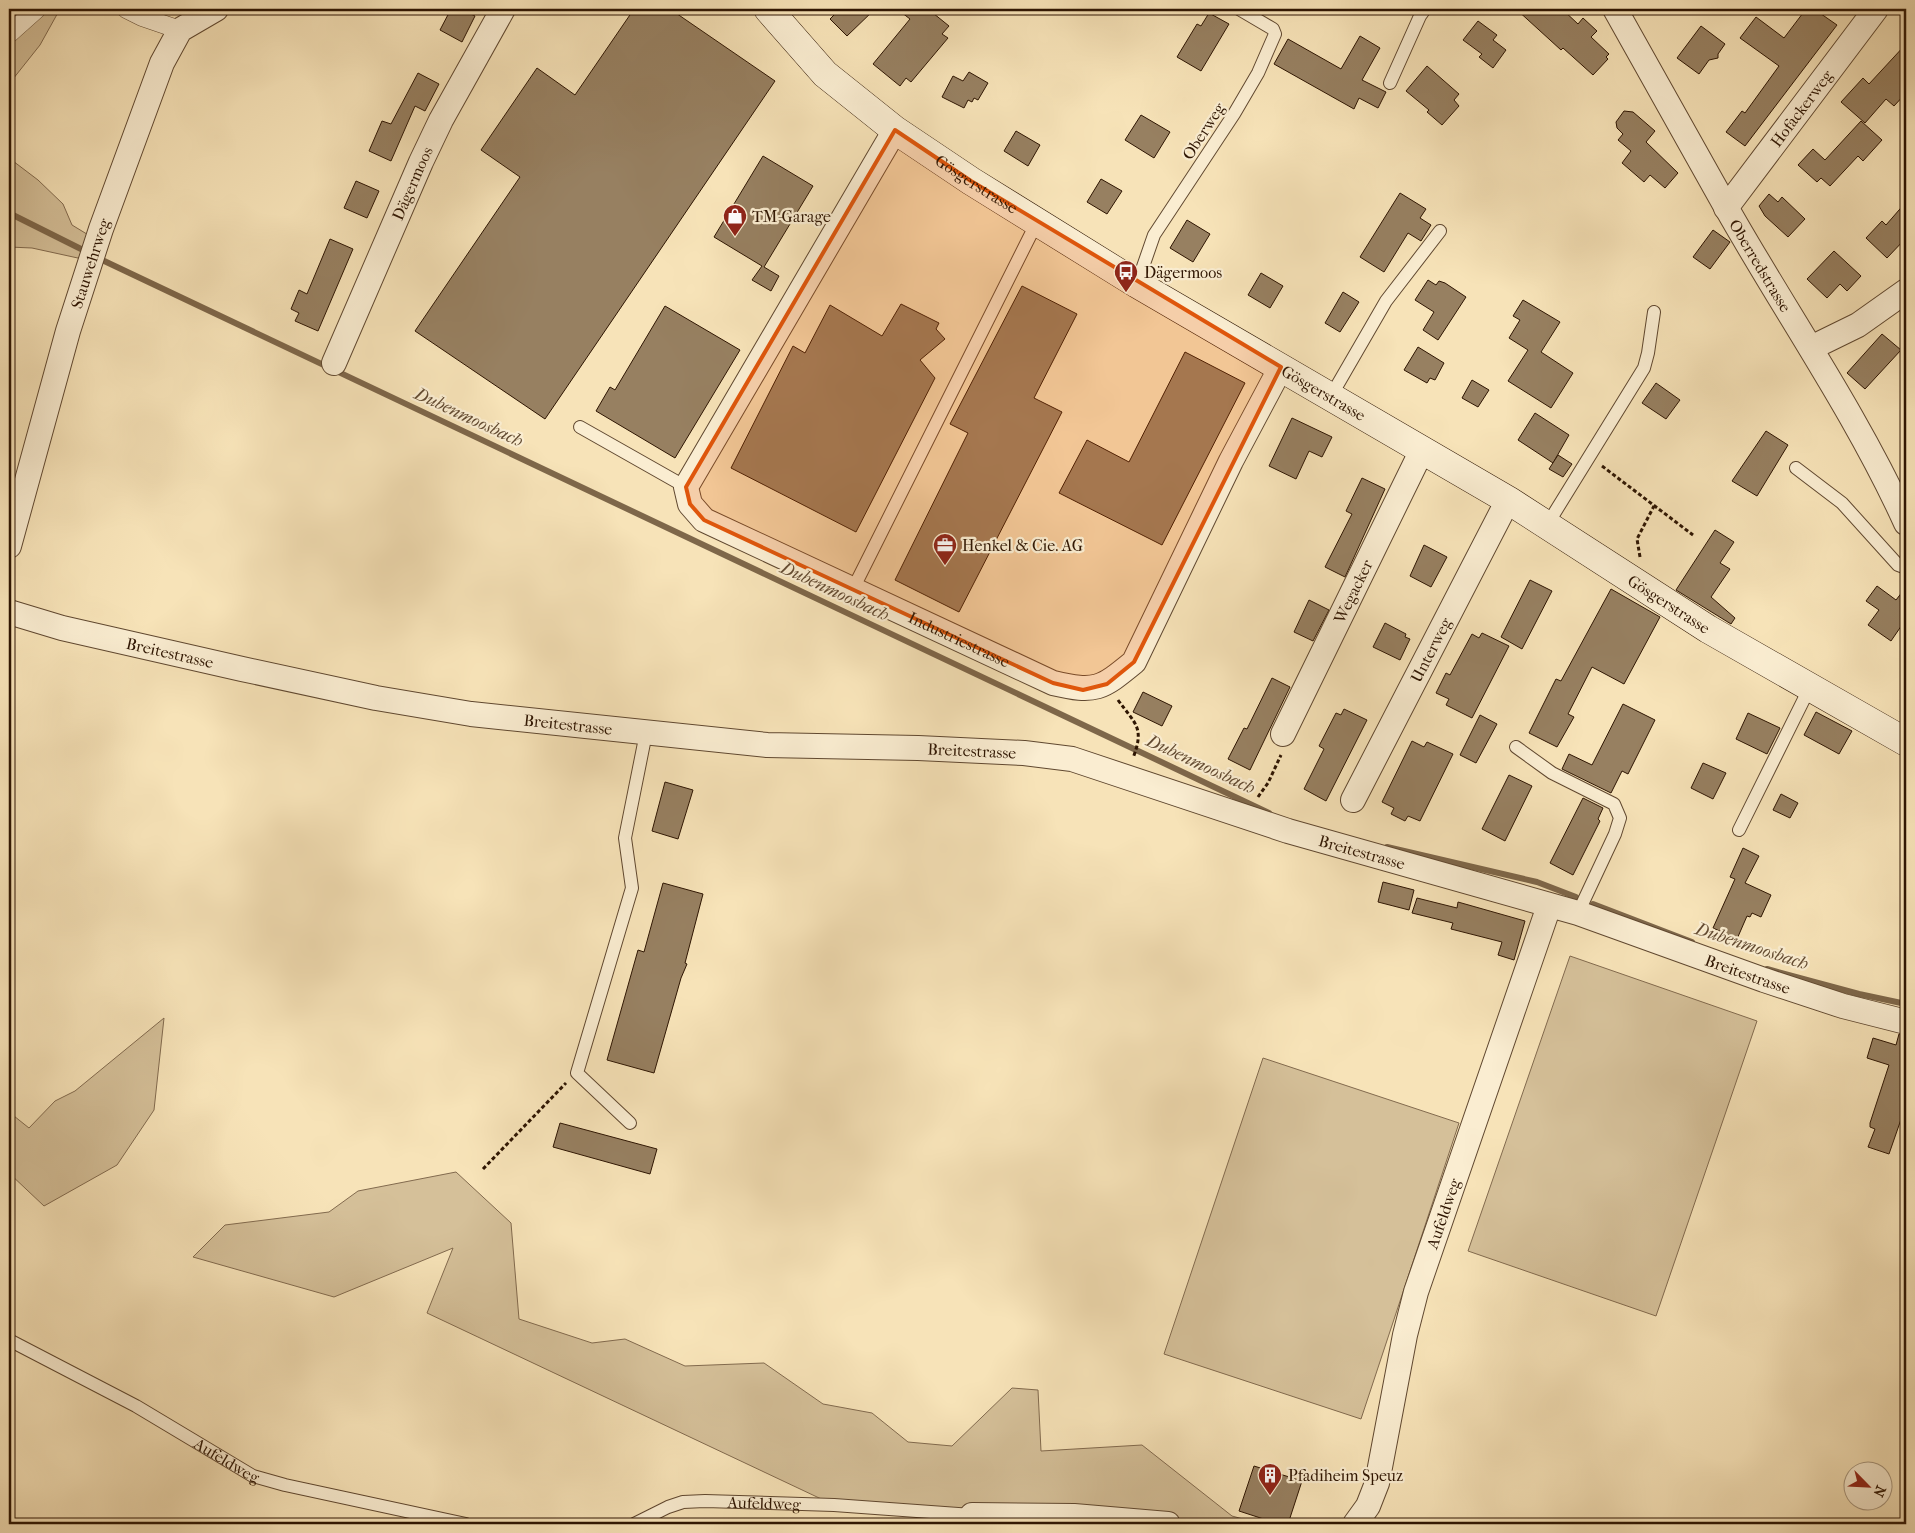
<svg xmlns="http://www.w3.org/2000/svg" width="1915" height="1533" font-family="'IM FELL French Canon',serif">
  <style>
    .green { fill: #d5c099; stroke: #826a4e }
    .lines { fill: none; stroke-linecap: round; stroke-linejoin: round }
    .stream { stroke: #7e674a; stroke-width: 6 }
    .building { fill: #978061; stroke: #2e1502 }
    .service-casing { stroke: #604830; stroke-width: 14 }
    .pedestrian-casing { stroke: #604830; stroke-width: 19 }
    .minor-casing { stroke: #604830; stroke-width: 26 }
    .secondary-casing { stroke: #2e1502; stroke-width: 29 }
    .path { stroke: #2e1502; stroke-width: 3; stroke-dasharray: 4 2.5; stroke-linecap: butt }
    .service { stroke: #faedd1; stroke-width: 12 }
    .pedestrian { stroke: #faedd1; stroke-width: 18 }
    .minor { stroke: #faedd1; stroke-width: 24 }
    .secondary { stroke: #faedd1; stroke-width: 28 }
    .marked { fill: #df560c; fill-opacity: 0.2; stroke: #df560c; stroke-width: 4; stroke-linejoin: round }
    .labels { text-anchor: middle; stroke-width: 4.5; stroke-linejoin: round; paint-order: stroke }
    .street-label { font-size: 16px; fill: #2e1502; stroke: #faedd1 }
    .poi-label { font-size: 16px; fill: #2e1502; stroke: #faedd1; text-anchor: start }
    .water-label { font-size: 18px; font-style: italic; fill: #634b32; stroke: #faedd1 }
  </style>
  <rect width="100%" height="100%" fill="#f7e3b8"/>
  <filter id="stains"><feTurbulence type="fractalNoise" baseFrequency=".004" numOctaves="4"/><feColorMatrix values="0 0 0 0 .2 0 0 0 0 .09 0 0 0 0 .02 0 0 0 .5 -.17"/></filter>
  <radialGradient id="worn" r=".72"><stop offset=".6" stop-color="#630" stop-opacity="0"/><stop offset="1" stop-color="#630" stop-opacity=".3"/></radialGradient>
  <g class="green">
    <polygon points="9,9 60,9 40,45 9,84"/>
    <polygon points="9,158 38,180 63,204 72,225 95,239 87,260 32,248 9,247"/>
    <polygon points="1570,956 1757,1021 1656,1316 1468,1251"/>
    <polygon points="164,1018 154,1110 117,1165 44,1206 9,1173 9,1112 29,1128 55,1101 75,1091"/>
    <polygon points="1263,1058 1459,1123 1361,1419 1164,1354"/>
    <polygon points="456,1172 511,1223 519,1319 592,1343 625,1339 685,1366 764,1363 823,1404 872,1413 908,1442 952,1446 1012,1388 1038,1390 1041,1451 1142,1445 1232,1516 1261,1524 968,1524 934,1511 834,1505 427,1313 453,1248 334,1297 193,1257 225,1225 329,1212 358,1191"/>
  </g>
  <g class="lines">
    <g class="stream">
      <polyline points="9,213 89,253"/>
      <polyline points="100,259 1269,813"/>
      <polyline points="1387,847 1537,882 1576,897"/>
      <polyline points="1593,904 1692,942"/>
      <polyline points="1767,969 1859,994 1906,1004"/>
    </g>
  </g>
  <g class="building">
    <polygon points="451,9 461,9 475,16 462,42 440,30"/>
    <polygon points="634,9 670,9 775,81 545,419 415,331 520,177 481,150 537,68 575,95"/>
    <polygon points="840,9 875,9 847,36 830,19"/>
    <polygon points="897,9 928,9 949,26 942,34 948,38 911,82 906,78 900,86 873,64 910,19"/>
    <polygon points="1516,9 1562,9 1578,24 1583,18 1597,31 1591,37 1609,54 1606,57 1608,59 1593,75 1563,48 1561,50"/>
    <polygon points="1806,9 1814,9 1837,25 1745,146 1726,132 1742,111 1745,113 1779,66 1740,38 1756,17 1784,38"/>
    <polygon points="1209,13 1229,24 1201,71 1177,57 1197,24 1201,26"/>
    <polygon points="1478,21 1497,35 1493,40 1506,50 1493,68 1479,57 1482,54 1463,40"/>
    <polygon points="1701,26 1725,44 1718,54 1718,58 1709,60 1699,74 1677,58"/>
    <polygon points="1360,36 1380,48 1362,80 1386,92 1378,108 1359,98 1354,109 1274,64 1288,39 1341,69"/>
    <polygon points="1906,44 1906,93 1894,106 1886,99 1865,123 1841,102 1863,78 1869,84"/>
    <polygon points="1427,66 1459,94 1454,100 1459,106 1442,125 1427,112 1429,110 1406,91"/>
    <polygon points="969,72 988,83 978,100 974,98 972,102 968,100 964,108 942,97 953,76 963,81"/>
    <polygon points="418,73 439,84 425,111 415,106 391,161 369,151 382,121 391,124"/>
    <polygon points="1624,111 1633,112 1655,131 1646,142 1678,173 1665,188 1650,175 1644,182 1622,163 1631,151 1618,140 1623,134 1617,128 1616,122"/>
    <polygon points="1141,115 1170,132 1154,158 1125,140"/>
    <polygon points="1861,121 1882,140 1863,161 1858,156 1830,186 1821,178 1817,182 1798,165 1813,149 1825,160"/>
    <polygon points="1016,131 1040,145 1028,166 1004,151"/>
    <polygon points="763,156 813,186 764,267 779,276 771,291 752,280 762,266 714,237"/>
    <polygon points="1101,179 1122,191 1107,214 1087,202"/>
    <polygon points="356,181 379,191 367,218 344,208"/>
    <polygon points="1400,193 1426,209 1420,218 1431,225 1421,241 1408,233 1384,272 1360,257"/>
    <polygon points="1769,194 1778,202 1782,197 1805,219 1788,237 1765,216 1759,206"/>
    <polygon points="1906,202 1906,238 1887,258 1866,238 1882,221 1886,225"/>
    <polygon points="1187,220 1210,234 1193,262 1170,248"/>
    <polygon points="1713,230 1730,242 1710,269 1693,257"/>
    <polygon points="330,239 353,249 318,331 295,321 299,313 291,309 299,290 307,294"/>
    <polygon points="1834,251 1861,276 1847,291 1840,284 1827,298 1807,279"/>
    <polygon points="1261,273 1283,286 1270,308 1248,295"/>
    <polygon points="1428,280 1436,285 1439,281 1445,283 1466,297 1438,340 1423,330 1434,312 1415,300"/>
    <polygon points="1022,286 1077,314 1034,398 1062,412 959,612 895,580 968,433 950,424"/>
    <polygon points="1343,292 1359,302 1340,332 1325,323"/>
    <polygon points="1523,300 1560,322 1541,352 1573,373 1551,408 1508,381 1528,350 1509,338 1520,320 1513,316"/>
    <polygon points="901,304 939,323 936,329 945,339 920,360 935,378 856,532 731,468 793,346 805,353 830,305 882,336"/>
    <polygon points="665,306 740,350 675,458 596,411 610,387 615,390"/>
    <polygon points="1882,334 1901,350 1865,389 1847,373"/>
    <polygon points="1418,347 1444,363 1435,380 1430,378 1427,383 1404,370"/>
    <polygon points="1185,352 1245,383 1162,545 1059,493 1087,440 1129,462"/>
    <polygon points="1472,380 1489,390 1478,407 1462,398"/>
    <polygon points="1656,383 1680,400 1666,419 1642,403"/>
    <polygon points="1535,413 1569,435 1553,463 1518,440"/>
    <polygon points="1292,418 1332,437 1322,457 1309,451 1296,479 1269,466"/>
    <polygon points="1766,431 1788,445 1757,496 1732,481"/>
    <polygon points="1558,455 1572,464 1563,477 1549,469"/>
    <polygon points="1362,478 1385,489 1345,577 1325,567 1352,514 1346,511"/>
    <polygon points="1715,530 1734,542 1720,563 1730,569 1711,597 1735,618 1731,624 1676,590"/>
    <polygon points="1424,545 1447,557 1431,587 1410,576"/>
    <polygon points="1530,580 1552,591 1522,649 1501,637"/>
    <polygon points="1877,586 1896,600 1906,587 1906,619 1891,641 1868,625 1879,610 1866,601"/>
    <polygon points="1611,589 1660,617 1624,684 1592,667 1568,714 1574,717 1557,747 1529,733 1556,679 1561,681"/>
    <polygon points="1309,600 1329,610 1313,641 1294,632"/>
    <polygon points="1385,623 1406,634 1405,637 1410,639 1400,660 1373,647"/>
    <polygon points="1482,633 1509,646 1472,718 1446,705 1449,699 1436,693 1446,673 1450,675 1472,634 1479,638"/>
    <polygon points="1272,678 1290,687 1250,770 1228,759 1244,728 1247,729"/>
    <polygon points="1143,692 1172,706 1162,726 1133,712"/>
    <polygon points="1623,704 1655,720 1628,774 1622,771 1611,793 1562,769 1569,754 1592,765"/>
    <polygon points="1344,709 1367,720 1326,801 1304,789 1324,749 1319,746 1336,713 1341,715"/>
    <polygon points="1816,712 1852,731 1839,754 1804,735"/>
    <polygon points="1748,713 1780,728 1767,754 1736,739"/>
    <polygon points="1480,715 1497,724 1476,763 1460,755"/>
    <polygon points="1412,741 1424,747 1427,742 1453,754 1420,821 1408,816 1405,821 1391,814 1394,808 1382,802"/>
    <polygon points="1703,763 1726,773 1713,799 1691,788"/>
    <polygon points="1509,775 1532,786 1505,841 1482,829"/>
    <polygon points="665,782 693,790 678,839 652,831"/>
    <polygon points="1781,794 1798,803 1790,818 1773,810"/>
    <polygon points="1583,798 1603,808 1598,819 1600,821 1573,875 1550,863"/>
    <polygon points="1743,848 1759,856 1745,883 1771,895 1761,917 1752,913 1750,917 1747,916 1737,939 1713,928 1735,879 1730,877"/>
    <polygon points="1383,882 1414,890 1409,910 1378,902"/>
    <polygon points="663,883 703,894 685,963 687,964 681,978 654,1073 607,1060 638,950 644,952"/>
    <polygon points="1417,898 1457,908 1458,902 1525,921 1514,960 1498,955 1502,942 1451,929 1453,923 1412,913"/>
    <polygon points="1899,1034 1906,1035 1906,1105 1889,1154 1868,1147 1875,1129 1870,1127 1870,1123 1889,1065 1867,1058 1873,1038 1896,1045"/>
    <polygon points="560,1123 657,1149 650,1174 553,1147"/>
    <polygon points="1254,1466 1302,1481 1288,1524 1279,1524 1239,1511"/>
  </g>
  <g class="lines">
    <g class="service-casing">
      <g id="service">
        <polyline points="1390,83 1420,16 1425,9"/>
        <polyline points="1137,284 1154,235 1234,114 1258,73 1275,34 1273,29 1239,9"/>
        <polyline points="1331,396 1386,301 1440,231"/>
        <polyline points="580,427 686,487"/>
        <polyline points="1796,468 1842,503 1898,565 1906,568"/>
        <polyline points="1547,525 1644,368 1648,353 1654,312"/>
        <polyline points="853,589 1037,222"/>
        <polyline points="1516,747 1552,773 1614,804 1620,818 1615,834 1578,913"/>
        <polyline points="1739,830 1810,687"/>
        <polyline points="630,1123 577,1073 632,888 625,838 646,733"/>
        <path id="s1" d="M9,1340l127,66 117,70 32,9 181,39"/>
        <path id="s2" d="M634,1524l34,-17 15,-5 22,-1 129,4 138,10"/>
      </g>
    </g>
    <g class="pedestrian-casing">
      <g id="pedestrian">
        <polyline points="126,9 142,17 180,30"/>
        <polyline points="9,34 37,9"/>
      </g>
    </g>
    <g class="minor-casing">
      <g id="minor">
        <path id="s3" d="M1615,9c37,66 74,132 111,198 60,106 130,206 180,316"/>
        <path id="s4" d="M895,130l-209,357 4,17 14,16 349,163c43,10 48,6 81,-21l97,-201 50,-94"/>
        <path id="s5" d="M1726,208l150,-199"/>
        <polyline points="1811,348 1858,325 1906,291"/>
        <path id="s6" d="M334,363l87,-201 20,-42 62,-111"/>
        <path id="s7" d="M9,546l59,-215 33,-102 61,-166 18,-33 36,-21"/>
        <path id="s8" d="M9,612l53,16 180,41 134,29 95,16 296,31 151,3 106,5 48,6 216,72 290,82 186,67 79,26 63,16"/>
        <path id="s9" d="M1283,734l139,-284"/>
        <path id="s10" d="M1353,800l155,-300"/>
        <polyline points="972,1515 1074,1516 1168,1524"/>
        <path id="s11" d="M1355,1524l13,-18 9,-23 28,-148 11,-43 133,-386"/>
      </g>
    </g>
    <g class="secondary-casing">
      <g id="secondary">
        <path id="s12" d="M768,9l57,65 70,56 76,51 166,103 371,216 200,129 198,113"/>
      </g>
    </g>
    <g class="path">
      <polyline points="1602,466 1693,535"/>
      <polyline points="1640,557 1637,539 1654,506"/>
      <path d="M1118,700c17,24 27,27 15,58"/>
      <polyline points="1258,797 1268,783 1281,755"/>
      <polyline points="483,1169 566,1083"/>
    </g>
    <use href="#service" class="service"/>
    <use href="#pedestrian" class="pedestrian"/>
    <use href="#minor" class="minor"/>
    <use href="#secondary" class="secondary"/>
  </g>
  <path class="marked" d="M895,130l76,51 310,186 -147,295 -27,22 -24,6 -30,-7 -349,-163 -14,-16 -4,-17z"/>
  <defs>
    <g id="shop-pin" transform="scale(1.25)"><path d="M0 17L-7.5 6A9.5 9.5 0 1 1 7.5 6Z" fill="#8f2418" stroke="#faedd1"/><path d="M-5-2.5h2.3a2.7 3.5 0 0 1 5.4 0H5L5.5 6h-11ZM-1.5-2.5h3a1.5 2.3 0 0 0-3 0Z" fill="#fff"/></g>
    <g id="bus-pin" transform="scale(1.25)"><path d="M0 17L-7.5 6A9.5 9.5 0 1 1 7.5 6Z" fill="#8f2418" stroke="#faedd1"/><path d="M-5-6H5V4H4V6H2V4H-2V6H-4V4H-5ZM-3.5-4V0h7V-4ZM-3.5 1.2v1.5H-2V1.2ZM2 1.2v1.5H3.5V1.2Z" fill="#fff"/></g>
    <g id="office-pin" transform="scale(1.25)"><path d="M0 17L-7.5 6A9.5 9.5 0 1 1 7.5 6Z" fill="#8f2418" stroke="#faedd1"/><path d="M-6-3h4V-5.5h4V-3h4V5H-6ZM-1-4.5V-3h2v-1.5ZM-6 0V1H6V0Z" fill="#fff"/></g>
    <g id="building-pin" transform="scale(1.25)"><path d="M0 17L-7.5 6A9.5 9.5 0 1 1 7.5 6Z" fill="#8f2418" stroke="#faedd1"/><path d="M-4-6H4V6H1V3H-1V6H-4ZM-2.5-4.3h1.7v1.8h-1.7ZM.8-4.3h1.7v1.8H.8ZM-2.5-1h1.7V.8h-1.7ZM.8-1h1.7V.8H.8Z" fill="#fff"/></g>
  </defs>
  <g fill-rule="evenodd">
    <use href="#shop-pin" x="735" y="216"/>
    <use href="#bus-pin" x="1126" y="272"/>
    <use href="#office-pin" x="945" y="545"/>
    <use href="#building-pin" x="1270" y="1475"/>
  </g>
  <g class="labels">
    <g class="street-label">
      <text dy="6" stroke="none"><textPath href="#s5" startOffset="125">Hofackerweg</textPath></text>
      <text transform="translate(1203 131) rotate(-57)" y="6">Oberweg</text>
      <text dy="6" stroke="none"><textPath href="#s6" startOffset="196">Dägermoos</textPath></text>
      <text dy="6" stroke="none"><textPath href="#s12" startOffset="274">Gösgerstrasse</textPath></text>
      <text dy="6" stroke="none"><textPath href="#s7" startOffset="294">Stauwehrweg</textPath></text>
      <text dy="6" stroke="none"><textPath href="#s3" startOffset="295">Oberredstrasse</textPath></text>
      <text dy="6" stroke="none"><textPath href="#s12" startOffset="679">Gösgerstrasse</textPath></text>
      <text dy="6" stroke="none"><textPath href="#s9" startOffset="159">Wegacker</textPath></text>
      <text dy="6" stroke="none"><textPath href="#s12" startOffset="1084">Gösgerstrasse</textPath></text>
      <text dy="6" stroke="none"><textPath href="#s4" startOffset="734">Industriestrasse</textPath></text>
      <text dy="6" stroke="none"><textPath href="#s10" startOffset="169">Unterweg</textPath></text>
      <text dy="6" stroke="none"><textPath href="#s8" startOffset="166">Breitestrasse</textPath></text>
      <text dy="6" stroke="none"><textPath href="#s8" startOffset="571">Breitestrasse</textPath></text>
      <text dy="6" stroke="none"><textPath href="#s8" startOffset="976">Breitestrasse</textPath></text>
      <text dy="6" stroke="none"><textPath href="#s8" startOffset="1381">Breitestrasse</textPath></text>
      <text dy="6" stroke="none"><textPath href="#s8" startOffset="1786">Breitestrasse</textPath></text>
      <text dy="6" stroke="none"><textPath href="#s11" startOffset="325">Aufeldweg</textPath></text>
      <text dy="6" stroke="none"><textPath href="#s1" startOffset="249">Aufeldweg</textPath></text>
      <text dy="6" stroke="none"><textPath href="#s2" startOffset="135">Aufeldweg</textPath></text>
    </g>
    <g class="poi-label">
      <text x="752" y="222">TM-Garage</text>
      <text x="1144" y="278">Dägermoos</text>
      <text x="962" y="551">Henkel &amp; Cie. AG</text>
      <text x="1288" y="1481">Pfadiheim Speuz</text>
    </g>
    <g class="water-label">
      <text transform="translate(469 417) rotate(25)" y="6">Dubenmoosbach</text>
      <text transform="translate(835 591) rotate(25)" y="6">Dubenmoosbach</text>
      <text transform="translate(1201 764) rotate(25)" y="6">Dubenmoosbach</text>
      <text transform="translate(1752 946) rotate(18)" y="6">Dubenmoosbach</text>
    </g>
  </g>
  <rect width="1915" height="1533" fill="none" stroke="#f7e3b8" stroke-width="30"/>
  <rect x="10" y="10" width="1895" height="1513" fill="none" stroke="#2e1502" stroke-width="2.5"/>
  <rect x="15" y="15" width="1885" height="1503" fill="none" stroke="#2e1502"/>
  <g transform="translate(1868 1486) rotate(114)"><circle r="24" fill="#faedd1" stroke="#a8977e"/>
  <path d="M0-4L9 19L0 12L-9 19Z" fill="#8f2418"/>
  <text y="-8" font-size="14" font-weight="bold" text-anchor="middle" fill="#2e1502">N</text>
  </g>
  <rect width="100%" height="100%" filter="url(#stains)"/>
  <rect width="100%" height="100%" fill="url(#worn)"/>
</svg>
